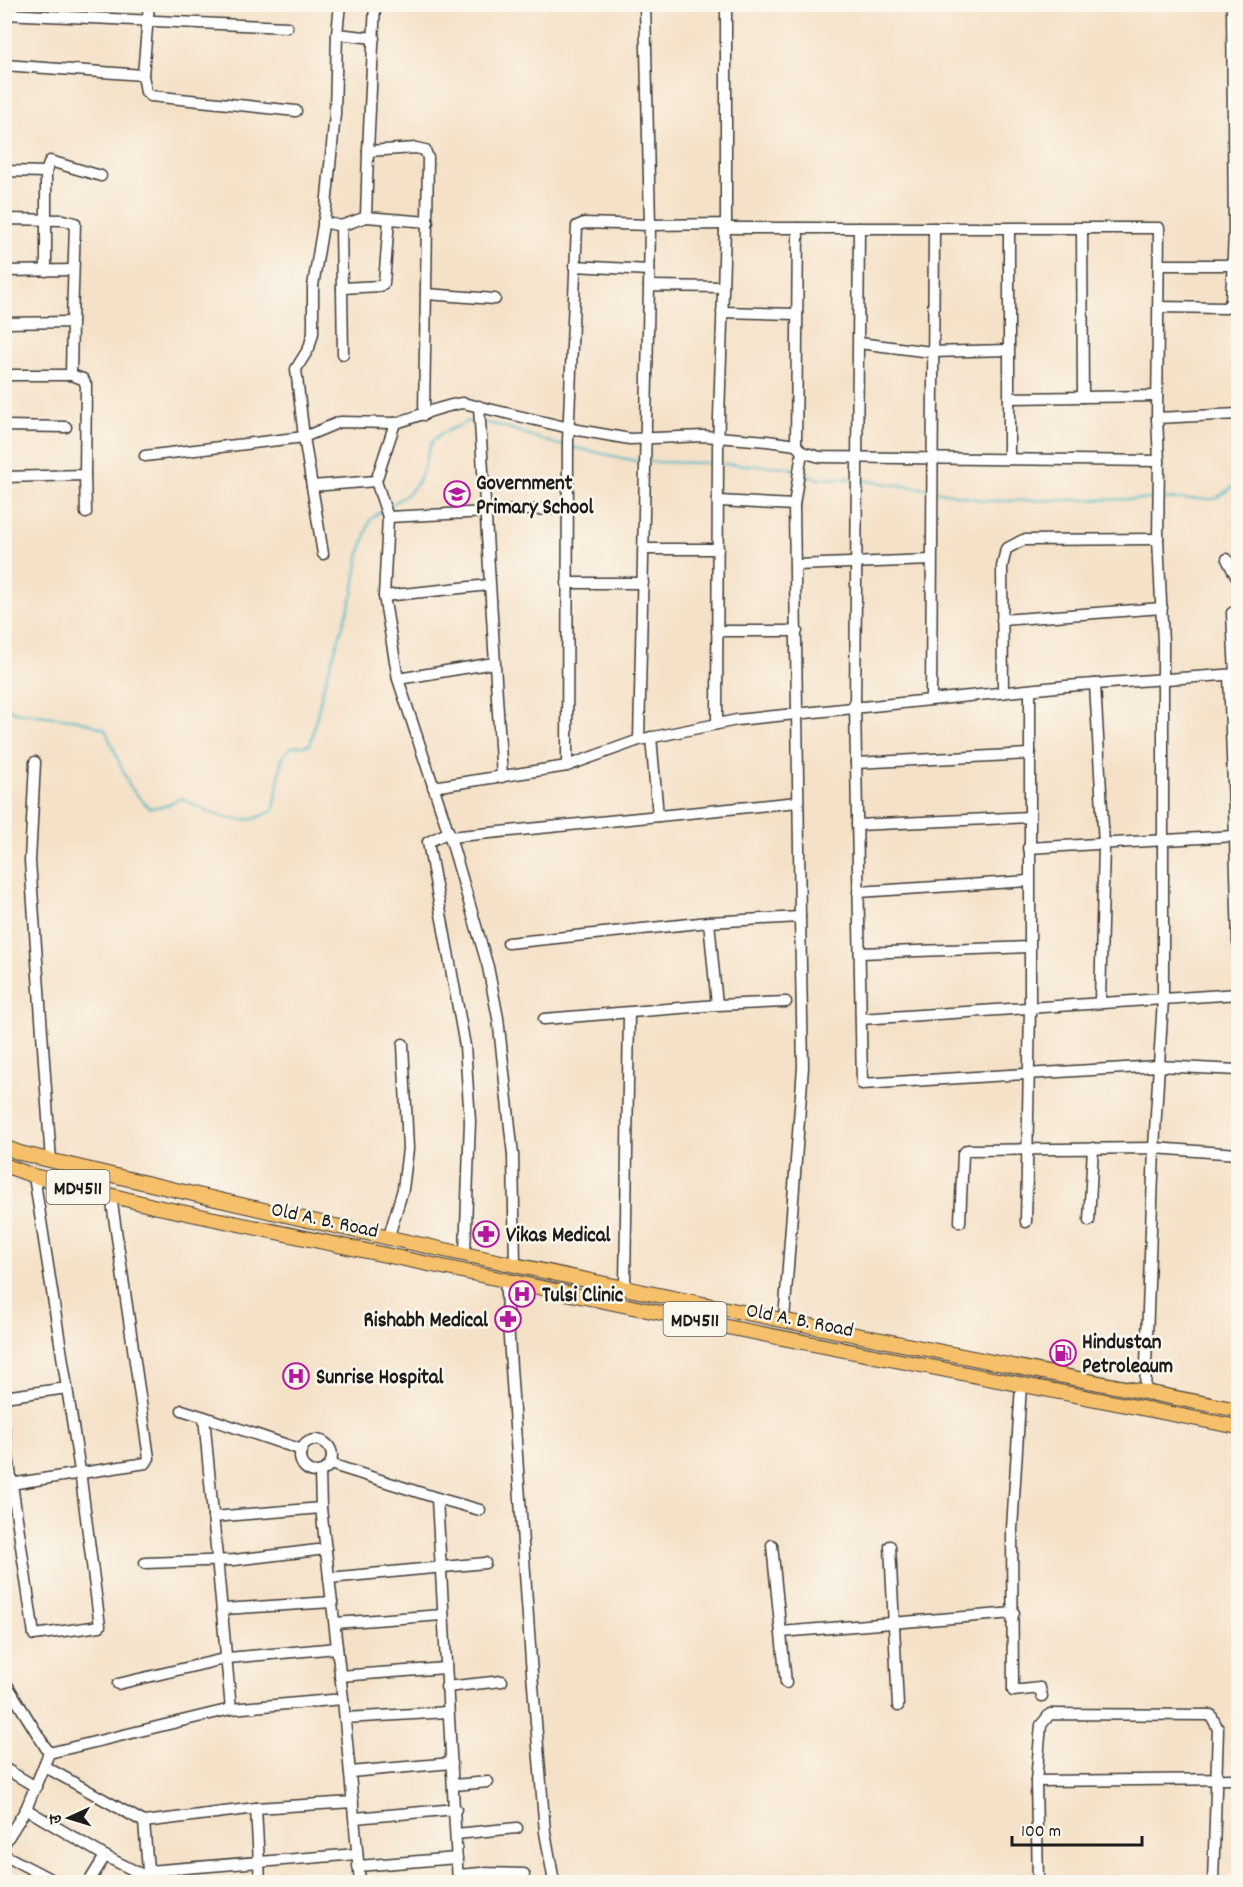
<svg xmlns="http://www.w3.org/2000/svg" width="1243" height="1887" font-family="Dekko,'Playpen Sans Deva',sans-serif">
  <style>
    .lines { fill: none; stroke-linecap: round; stroke-linejoin: round }
    .stream { stroke: #49b7c4; stroke-width: 2 }
    .minor-casing { stroke: #3d3a36; stroke-width: 13 }
    .major-casing { stroke: #3d3a36; stroke-width: 16 }
    .minor { stroke: #fff; stroke-width: 10 }
    .major { stroke: #f6c06b; stroke-width: 14 }
    .labels { text-anchor: middle; stroke-width: 5; stroke-linejoin: round; paint-order: stroke }
    .shield { fill: #fbf7ec; stroke: #5f5e5a; stroke-width: 1.5 }
    .shield-label { font-size: 20px; font-weight: bold; fill: #1c1c1c }
    .poi-label { font-size: 21px; font-weight: bold; fill: #1c1c1c; stroke: #fbf7ec; text-anchor: start }
    .street-label { font-size: 21px; fill: #1c1c1c; stroke: #fbf7ec }
  </style>
  <rect width="100%" height="100%" fill="#fbf7ec"/>
  <filter id="ink" filterUnits="userSpaceOnUse"><feTurbulence type="fractalNoise" baseFrequency=".0167" numOctaves="2"/><feDisplacementMap in="SourceGraphic" scale="12" xChannelSelector="R" yChannelSelector="G"/><feConvolveMatrix kernelMatrix="1 2 1 2 8 2 1 2 1" color-interpolation-filters="sRGB"/></filter>
  <filter id="wash" filterUnits="userSpaceOnUse"><feTurbulence type="fractalNoise" baseFrequency=".008" numOctaves="4" result="noise"/><feDisplacementMap in="SourceGraphic" scale="24" xChannelSelector="R" yChannelSelector="G"/><feGaussianBlur stdDeviation="1.35" result="paint"/><feColorMatrix in="noise" values="0 0 0 0 0 0 0 0 0 0 0 0 0 0 0 0 0 1.4 0 .05"/><feComposite in="paint" operator="in"/></filter>
  <g filter="url(#wash)">
    <rect width="100%" height="100%" fill="#f5e1c8"/>
    <g class="lines">
      <g class="stream">
        <path d="M485,423c28,3 52,18 80,23"/>
        <polyline points="571,447 641,462"/>
        <polyline points="650,462 713,463"/>
        <polyline points="722,464 787,467 796,471"/>
        <path d="M801,474c21,9 32,2 53,5"/>
        <polyline points="859,480 928,489"/>
        <polyline points="936,491 986,501 1155,499"/>
        <polyline points="1163,499 1215,499 1238,483"/>
        <path d="M388,506c16,-8 29,-17 35,-36 4,-10 5,-27 15,-34 9,-7 20,-8 29,-15l9,1"/>
        <path d="M4,705l11,7 63,8 27,9 25,58 19,21 16,-2 16,-8c21,11 46,25 71,21 7,-1 16,-6 22,-9l8,-52 9,-11 19,-2 14,-60 29,-91 6,-37 11,-37 13,-11"/>
      </g>
    </g>
  </g>
  <g filter="url(#ink)">
    <g class="lines">
      <g class="minor-casing">
        <g id="minor">
          <polyline points="149,4 143,75 146,92 151,96 296,111"/>
          <polyline points="340,4 337,34 374,38"/>
          <polyline points="375,4 368,151 416,148 425,150 428,158 424,415"/>
          <polyline points="645,4 650,225 726,224 726,4"/>
          <polyline points="4,14 287,27"/>
          <polyline points="4,65 143,75"/>
          <polyline points="368,151 366,217 428,222"/>
          <polyline points="4,171 46,172 46,271"/>
          <polyline points="46,172 50,161 101,176"/>
          <polyline points="4,219 63,220 75,223 72,322"/>
          <polyline points="323,222 341,226 343,354"/>
          <polyline points="341,226 366,217"/>
          <polyline points="1009,229 1009,458"/>
          <polyline points="1082,229 1083,397"/>
          <polyline points="1159,265 1232,265"/>
          <polyline points="574,266 649,270"/>
          <polyline points="4,271 73,270"/>
          <polyline points="342,288 380,286 384,283 389,220"/>
          <polyline points="426,294 495,299"/>
          <polyline points="1158,307 1226,308 1231,302 1234,232 1232,4"/>
          <polyline points="722,312 797,314"/>
          <polyline points="4,323 72,322 71,375"/>
          <polyline points="859,343 931,352 1008,350"/>
          <polyline points="4,375 71,375 83,379 86,385 85,475 4,477"/>
          <polyline points="1009,398 1157,396"/>
          <polyline points="479,406 502,777"/>
          <polyline points="1157,418 1159,228 859,228 855,706 862,1084 1158,1066 1238,1070"/>
          <polyline points="4,426 66,427"/>
          <polyline points="796,445 798,228"/>
          <polyline points="145,456 304,437 340,422 395,423"/>
          <polyline points="1159,461 1157,418 1238,414"/>
          <polyline points="85,475 86,513"/>
          <polyline points="312,486 376,481"/>
          <polyline points="719,501 794,505 800,917"/>
          <polyline points="794,505 802,452"/>
          <polyline points="388,517 568,508"/>
          <polyline points="644,549 718,549"/>
          <polyline points="323,554 304,437 296,369 309,348 313,333 313,286 326,207 335,114 337,34"/>
          <polyline points="1227,559 1238,580"/>
          <polyline points="796,565 931,560"/>
          <polyline points="567,583 643,583"/>
          <polyline points="384,596 489,585"/>
          <polyline points="1002,620 1162,608"/>
          <polyline points="717,631 797,631"/>
          <polyline points="1235,674 1232,613 1238,610"/>
          <polyline points="1229,675 1235,836 1238,836"/>
          <polyline points="398,679 494,663"/>
          <polyline points="1095,684 1104,845 1100,1002"/>
          <polyline points="1003,693 1002,567 1006,549 1023,540 1158,539"/>
          <polyline points="931,699 934,228"/>
          <polyline points="717,724 718,449 725,228 859,228"/>
          <polyline points="651,737 658,816"/>
          <polyline points="639,740 649,286 723,287"/>
          <polyline points="35,762 30,861 51,1161"/>
          <polyline points="856,763 1029,754"/>
          <polyline points="567,766 568,441 577,226 584,223 650,225 649,286"/>
          <polyline points="433,787 567,766 639,740 737,720 1066,686 1238,674"/>
          <polyline points="857,825 1029,817"/>
          <polyline points="449,832 428,842 465,1046 470,1121 465,1253"/>
          <polyline points="450,837 798,802"/>
          <polyline points="1028,848 1235,836 1238,943"/>
          <polyline points="858,892 1028,881"/>
          <polyline points="508,943 709,922"/>
          <polyline points="860,953 1029,947"/>
          <polyline points="544,1019 717,1005"/>
          <polyline points="861,1019 1238,994"/>
          <polyline points="1089,1221 1093,1148"/>
          <polyline points="960,1222 963,1154 967,1150 1154,1148 1238,1154"/>
          <polyline points="1026,1222 1030,1008 1030,690"/>
          <polyline points="389,1236 403,1189 408,1149 403,1044"/>
          <path d="M515,1264l-2,-109 -15,-137 -10,-51 -38,-130 -52,-158 -14,-83 4,-79 -12,-36 19,-58c23,-6 44,-17 68,-20l115,27 52,9 74,-3 63,5 29,4 6,7 18,5 339,4 -1,78 5,104v356l-9,149 -9,244"/>
          <polyline points="505,1279 531,1661 545,1832 554,1882"/>
          <polyline points="625,1287 629,1013"/>
          <polyline points="784,1320 803,1067 800,917 709,922 717,1005 786,1002"/>
          <polyline points="1021,1385 1012,1529 1013,1691 1040,1688 1042,1696"/>
          <polyline points="4,1397 67,1388"/>
          <polyline points="182,1410 204,1417"/>
          <polyline points="4,1429 34,1635 100,1626 80,1471 34,1176"/>
          <circle cx="316" cy="1456" r="16"/>
          <polyline points="330,1464 437,1498 458,1882"/>
          <polyline points="4,1485 146,1463 149,1458 111,1196"/>
          <polyline points="437,1498 480,1510"/>
          <polyline points="213,1517 321,1508"/>
          <polyline points="772,1545 786,1683"/>
          <polyline points="890,1546 898,1706"/>
          <polyline points="145,1563 234,1560 326,1549"/>
          <polyline points="329,1578 485,1563"/>
          <polyline points="223,1609 332,1602"/>
          <polyline points="335,1623 442,1615"/>
          <polyline points="781,1632 1014,1613"/>
          <polyline points="340,1676 445,1668"/>
          <polyline points="4,1680 49,1753"/>
          <polyline points="118,1684 228,1658 337,1648"/>
          <polyline points="446,1687 502,1681"/>
          <polyline points="343,1699 360,1882"/>
          <polyline points="231,1709 204,1417 302,1450"/>
          <polyline points="345,1718 448,1712"/>
          <polyline points="44,1766 144,1822"/>
          <polyline points="4,1768 36,1787"/>
          <polyline points="350,1772 452,1763"/>
          <polyline points="1036,1781 1238,1779"/>
          <polyline points="454,1785 488,1782"/>
          <polyline points="256,1808 353,1802"/>
          <polyline points="26,1809 49,1753 231,1709 343,1699 321,1508 320,1472"/>
          <polyline points="355,1818 456,1809"/>
          <polyline points="456,1834 517,1828"/>
          <polyline points="4,1844 26,1809 105,1856 149,1878"/>
          <polyline points="4,1855 56,1882"/>
          <polyline points="358,1866 457,1858"/>
          <polyline points="148,1871 357,1854"/>
          <polyline points="458,1875 481,1873 524,1874"/>
          <polyline points="89,1882 105,1856"/>
          <polyline points="149,1882 144,1822 256,1808 260,1882"/>
          <polyline points="1038,1882 1036,1781 1041,1725 1050,1714 1211,1715 1218,1729 1213,1882"/>
        </g>
      </g>
      <g class="major-casing">
        <g id="major">
          <path d="M4,1147l16,6c403,98 811,178 1218,257"/>
          <polyline points="4,1165 34,1176 153,1206 737,1329 1238,1427"/>
        </g>
      </g>
      <use href="#minor" class="minor"/>
      <use href="#major" class="major"/>
    </g>
  </g>
  <defs>
    <g id="school-ring" transform="scale(1.35)"><circle r="9.5" fill="#fbf7ec" stroke="#b5179e" stroke-width="1.5"/><path d="M0-5L7-2L0 1L-7-2ZM-4 1L0 2.5L4 1V4Q0 6-4 4Z" fill="#b5179e"/></g>
    <g id="pharmacy-ring" transform="scale(1.35)"><circle r="9.5" fill="#fbf7ec" stroke="#b5179e" stroke-width="1.5"/><path d="M-2-6h4v4h4v4h-4v4h-4v-4h-4v-4h4Z" fill="#b5179e"/></g>
    <g id="hospital-ring" transform="scale(1.35)"><circle r="9.5" fill="#fbf7ec" stroke="#b5179e" stroke-width="1.5"/><path d="M-5-5h3v3.5h4V-5h3V5h-3V1.5h-4V5h-3Z" fill="#b5179e"/></g>
    <g id="fuel-ring" transform="scale(1.35)"><circle r="9.5" fill="#fbf7ec" stroke="#b5179e" stroke-width="1.5"/><path d="M-5.5-6h7V0h2V4h1.3V-2.5L3-4.5l.8-.8L6-3V5H2.5V1h-1V6h-7ZM-4.2-4.7v3.2H.2V-4.7Z" fill="#b5179e"/></g>
  </defs>
  <g fill-rule="evenodd">
    <use href="#school-ring" x="457" y="494"/>
    <use href="#pharmacy-ring" x="486" y="1234"/>
    <use href="#hospital-ring" x="522" y="1294"/>
    <use href="#pharmacy-ring" x="508" y="1319"/>
    <use href="#fuel-ring" x="1063" y="1353"/>
    <use href="#hospital-ring" x="296" y="1376"/>
  </g>
  <g class="labels">
    <g class="shield">
      <rect x="46.5" y="1170" width="63" height="34" rx="4.5"/>
      <rect x="663.5" y="1302" width="63" height="34" rx="4.5"/>
    </g>
    <g class="shield-label">
      <text x="78" y="1194">MD4511</text>
      <text x="695" y="1326">MD4511</text>
    </g>
    <g class="poi-label">
      <text x="476" y="489">Government<tspan x="476" dy="24">Primary School</tspan></text>
      <text x="506" y="1241">Vikas Medical</text>
      <text x="542" y="1301">Tulsi Clinic</text>
      <text x="488" y="1326" text-anchor="end">Rishabh Medical</text>
      <text x="1082" y="1348">Hindustan<tspan x="1082" dy="24">Petroleaum</tspan></text>
      <text x="316" y="1383">Sunrise Hospital</text>
    </g>
    <g class="street-label">
      <text transform="translate(325 1219) rotate(12)" y="7">Old A. B. Road</text>
      <text transform="translate(800 1319) rotate(11)" y="7">Old A. B. Road</text>
    </g>
  </g>
  <rect width="1243" height="1887" fill="none" stroke="#fbf7ec" stroke-width="24"/>
  <g transform="translate(69 1818) rotate(266)" stroke="#fbf7ec" stroke-width="4.5" paint-order="stroke">
  <path d="M0-4.5L10 22L0 15L-10 22Z" fill="#1c1c1c"/>
  <text y="-9" font-size="16" font-weight="bold" text-anchor="middle" fill="#1c1c1c">उ</text>
  </g>
  <path d="M1012 1836v9h130v-9" fill="none" stroke="#1c1c1c" stroke-width="3"/>
  <text x="1021" y="1836" font-size="18" fill="#1c1c1c" stroke="#fbf7ec" stroke-width="4.5" paint-order="stroke">100 m</text>
</svg>
